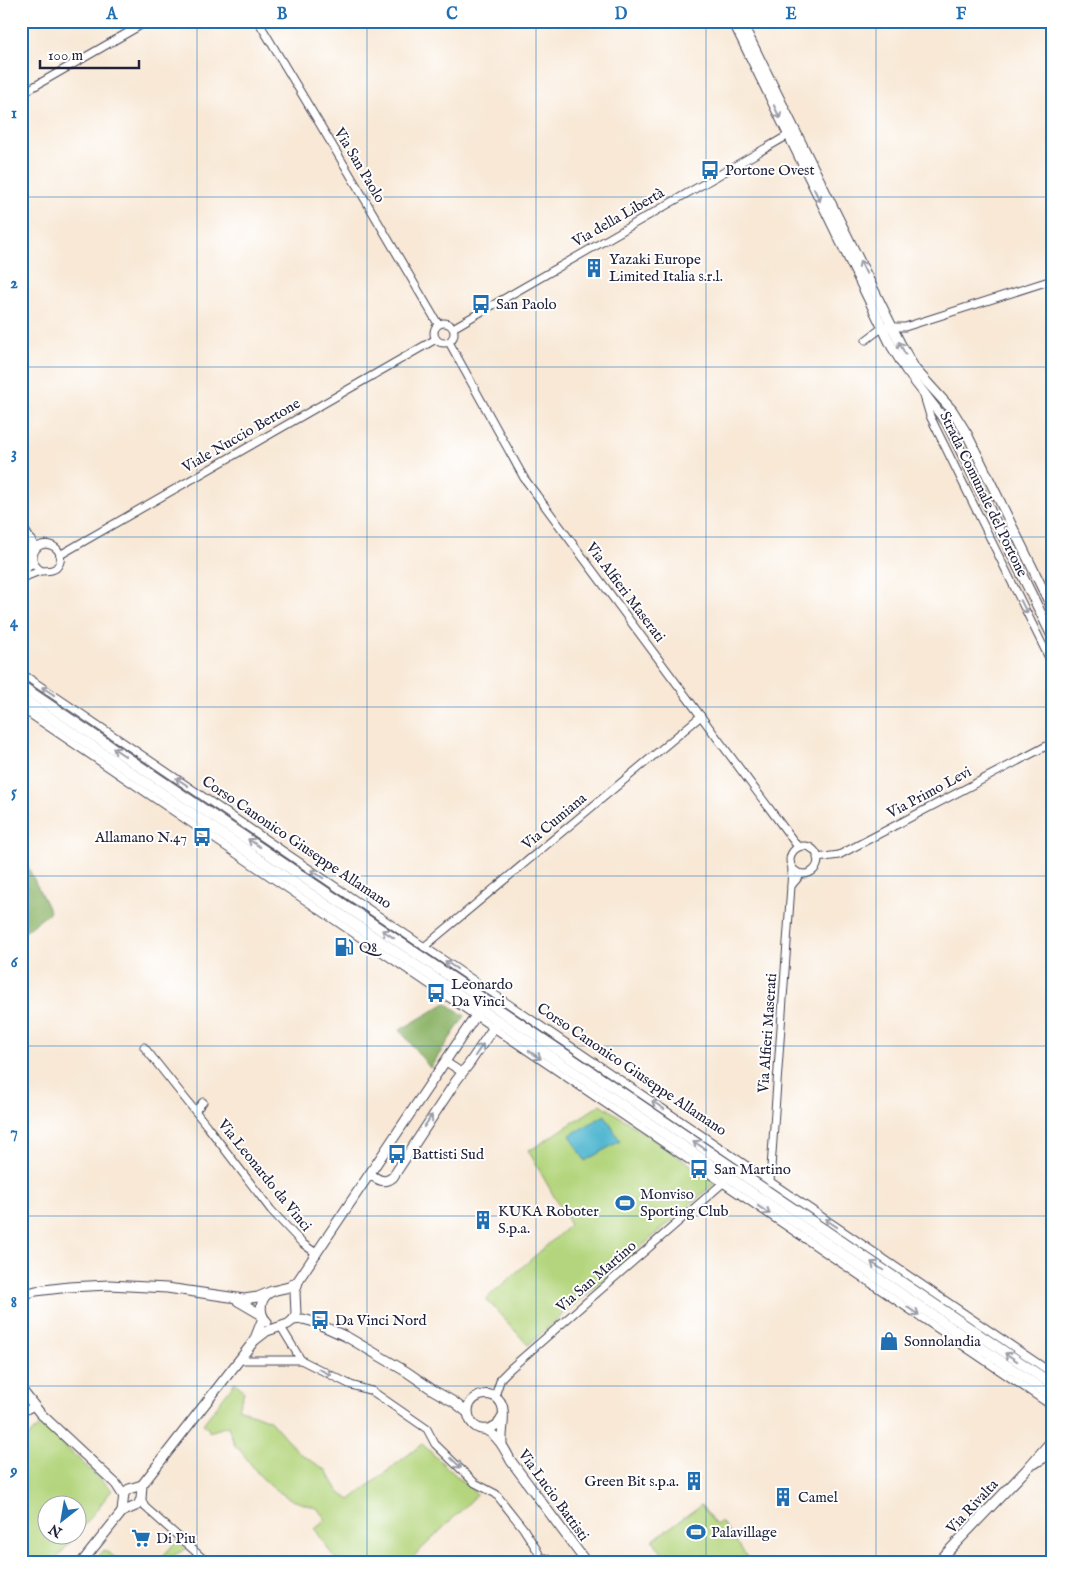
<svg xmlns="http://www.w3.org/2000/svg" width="1073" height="1583" font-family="'IM FELL English',serif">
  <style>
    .green { fill: #b4d57d; stroke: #6b7c5c }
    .forest { fill: #8fb66c; stroke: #586c54 }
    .water { fill: #52b8d0; stroke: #3a6d86 }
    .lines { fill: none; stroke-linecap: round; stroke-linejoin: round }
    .minor-casing { stroke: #424052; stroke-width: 9 }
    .tertiary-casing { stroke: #424052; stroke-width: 11 }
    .secondary-casing { stroke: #424052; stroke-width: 12 }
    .minor { stroke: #fff; stroke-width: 7 }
    .tertiary { stroke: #fff; stroke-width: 9 }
    .secondary { stroke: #fff; stroke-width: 10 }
    .oneway { stroke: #9c9ca7 }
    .grid { fill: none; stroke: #1f6fb2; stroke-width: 1; stroke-opacity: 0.55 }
    .labels { text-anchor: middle; stroke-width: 4; stroke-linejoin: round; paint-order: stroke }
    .street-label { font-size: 15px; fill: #22223b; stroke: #fff }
    .poi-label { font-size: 15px; fill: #22223b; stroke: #fff; text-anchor: start }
    .neatline { fill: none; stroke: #1f6fb2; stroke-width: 2 }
    .grid-label { font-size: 16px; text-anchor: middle; font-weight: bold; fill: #1f6fb2 }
  </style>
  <rect width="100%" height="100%" fill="#fff"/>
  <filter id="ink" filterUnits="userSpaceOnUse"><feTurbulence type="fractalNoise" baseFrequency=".02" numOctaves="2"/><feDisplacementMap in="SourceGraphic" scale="10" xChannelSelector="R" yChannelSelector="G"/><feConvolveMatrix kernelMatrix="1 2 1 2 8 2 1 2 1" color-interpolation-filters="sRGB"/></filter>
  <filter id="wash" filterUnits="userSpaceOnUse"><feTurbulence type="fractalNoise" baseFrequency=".0096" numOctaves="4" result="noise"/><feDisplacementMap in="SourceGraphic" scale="20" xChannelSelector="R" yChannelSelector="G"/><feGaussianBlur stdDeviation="1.12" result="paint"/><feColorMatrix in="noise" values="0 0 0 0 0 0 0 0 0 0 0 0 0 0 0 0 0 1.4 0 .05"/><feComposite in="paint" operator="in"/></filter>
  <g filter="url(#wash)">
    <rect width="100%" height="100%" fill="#f8e8d5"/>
    <g class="green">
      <polygon points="601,1104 716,1182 528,1345 486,1299 570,1225 528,1150 534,1148"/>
      <polygon points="235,1382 244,1392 238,1408 270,1420 299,1453 326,1470 339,1492 350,1500 422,1444 477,1495 408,1562 337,1562 315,1529 326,1520 317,1508 292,1500 273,1488 259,1475 240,1450 235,1446 228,1426 209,1432 208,1428 203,1424"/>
      <polygon points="41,1424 112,1490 78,1533 78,1506 48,1506 48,1536 75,1536 54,1562 21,1562 21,1444"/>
      <polygon points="701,1505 716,1525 721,1521 751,1562 668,1562 653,1540"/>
      <polygon points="177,1540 186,1549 165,1560 166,1562 158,1562"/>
      <polygon points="104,1550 122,1562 94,1562"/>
    </g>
    <g class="forest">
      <polygon points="23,857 50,912 21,935 21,859"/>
      <polygon points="446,1003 465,1016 430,1068 400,1030"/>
    </g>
    <polygon class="water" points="605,1115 620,1141 585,1161 570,1135"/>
  </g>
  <g filter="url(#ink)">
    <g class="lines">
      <g class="minor-casing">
        <g id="minor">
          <polyline points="258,21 367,203 438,324"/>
          <polyline points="21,94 148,21"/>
          <circle cx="444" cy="333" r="10"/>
          <polyline points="453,328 792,133"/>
          <polyline points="866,340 883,327 905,327 1052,280"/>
          <polyline points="449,342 524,478 798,847"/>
          <polyline points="924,396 930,416 1052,664"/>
          <polyline points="21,524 36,548"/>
          <polyline points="60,555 436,339"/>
          <polyline points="24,563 27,557 32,540"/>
          <polyline points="21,576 33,561"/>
          <path d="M21,578c7,-2 13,-5 20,-7 5,-1 10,1 15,-3 12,-12 -2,-29 -17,-22 -9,8 -8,19 3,25"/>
          <polyline points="21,673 1052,1373"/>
          <polyline points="21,708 1052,1406"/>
          <circle cx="804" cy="860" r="14"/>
          <polyline points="817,858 839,855 1052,743"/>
          <polyline points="792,868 791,886 801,874"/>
          <polyline points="424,947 701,716"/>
          <polyline points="144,1047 207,1126 271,1210 302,1243 317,1254"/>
          <polyline points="446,1062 463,1073"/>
          <polyline points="195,1111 203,1102"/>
          <polyline points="770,1182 791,886"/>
          <polyline points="281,1327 301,1360 351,1385 372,1391 427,1429 435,1444 475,1483 496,1494 523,1528 537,1550 541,1559 538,1562"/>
          <polyline points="240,1360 301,1360"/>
          <polyline points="495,1396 501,1378 511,1368 724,1182"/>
          <polyline points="21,1413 34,1406"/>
          <polyline points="141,1499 145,1507 207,1562"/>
          <polyline points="540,1561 545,1558 552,1562"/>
        </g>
      </g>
      <g class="tertiary-casing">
        <g id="tertiary">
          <polyline points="733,21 892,347 906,370 947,423 1052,636"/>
          <polyline points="741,21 900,343 915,369 952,410 967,434 1052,608"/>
          <path d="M370,1174c8,6 15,10 23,3l63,-96 13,-17 29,-43"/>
          <polyline points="21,1295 36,1291 69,1287 109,1285 167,1288 244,1299 258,1297 272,1291"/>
          <polyline points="238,1301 262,1315"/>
          <polyline points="293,1320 303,1319 314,1322 347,1337 407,1372 433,1390 454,1402 468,1413"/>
          <path d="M267,1322c-9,-9 -8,-26 6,-31 5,-2 10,-2 16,-4 3,-2 7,-5 10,-7"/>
          <polyline points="254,1341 267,1331 288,1324 293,1320 296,1314 295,1292 299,1279 483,1005"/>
          <polyline points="21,1389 40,1413 116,1484 123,1495"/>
          <path d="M486,1430c13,7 18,18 25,31l75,101"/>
          <path d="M502,1443c-1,-11 4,-29 0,-38 -8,-20 -40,-9 -33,12 6,18 27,15 34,-1"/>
          <polyline points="1034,1464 1052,1453"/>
          <polyline points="122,1512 124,1493 129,1489 142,1485"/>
          <polyline points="82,1562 122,1512 138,1505 141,1499 142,1485 254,1341 263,1318"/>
          <polyline points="938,1562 1026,1470 1052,1440"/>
        </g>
      </g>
      <g class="secondary-casing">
        <g id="secondary">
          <polyline points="21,686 1052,1384"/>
          <polyline points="21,698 1052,1396"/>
        </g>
      </g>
      <use href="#minor" class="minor"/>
      <use href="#tertiary" class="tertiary"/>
      <use href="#secondary" class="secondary"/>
    </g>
    <defs><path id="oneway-shaft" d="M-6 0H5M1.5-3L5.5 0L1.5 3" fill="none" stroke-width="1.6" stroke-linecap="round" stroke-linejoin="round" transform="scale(1.25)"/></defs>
    <g class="oneway">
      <use href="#oneway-shaft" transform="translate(777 112) rotate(65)"/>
      <use href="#oneway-shaft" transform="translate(817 195) rotate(64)"/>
      <use href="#oneway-shaft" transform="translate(863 267) rotate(-116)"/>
      <use href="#oneway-shaft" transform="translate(902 348) rotate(-118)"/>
      <use href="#oneway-shaft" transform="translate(1024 607) rotate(64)"/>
      <use href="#oneway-shaft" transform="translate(48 691) rotate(-146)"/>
      <use href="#oneway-shaft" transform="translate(119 752) rotate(-146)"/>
      <use href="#oneway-shaft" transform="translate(182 782) rotate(-146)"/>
      <use href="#oneway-shaft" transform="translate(254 843) rotate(-146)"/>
      <use href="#oneway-shaft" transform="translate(317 874) rotate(-146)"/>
      <use href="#oneway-shaft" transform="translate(388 934) rotate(-146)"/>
      <use href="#oneway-shaft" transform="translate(451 965) rotate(-146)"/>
      <use href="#oneway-shaft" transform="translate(479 1050) rotate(-56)"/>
      <use href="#oneway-shaft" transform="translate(535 1055) rotate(34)"/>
      <use href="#oneway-shaft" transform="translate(658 1105) rotate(-146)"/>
      <use href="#oneway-shaft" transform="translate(428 1121) rotate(-56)"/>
      <use href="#oneway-shaft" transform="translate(699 1145) rotate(-146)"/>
      <use href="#oneway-shaft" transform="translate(764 1210) rotate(34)"/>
      <use href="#oneway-shaft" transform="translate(831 1223) rotate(-146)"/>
      <use href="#oneway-shaft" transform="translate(877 1266) rotate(-146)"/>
      <use href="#oneway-shaft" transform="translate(913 1311) rotate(34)"/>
      <use href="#oneway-shaft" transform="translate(1011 1357) rotate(-146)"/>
      <use href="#oneway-shaft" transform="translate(325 1372) rotate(27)"/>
      <use href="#oneway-shaft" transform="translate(456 1463) rotate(44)"/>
    </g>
  </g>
  <path class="grid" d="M197,21v1541M367,21v1541M536,21v1541M706,21v1541M876,21v1541M21,197h1031M21,367h1031M21,537h1031M21,707h1031M21,876h1031M21,1046h1031M21,1216h1031M21,1386h1031"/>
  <defs>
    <g id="bus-bare" transform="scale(1.5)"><path d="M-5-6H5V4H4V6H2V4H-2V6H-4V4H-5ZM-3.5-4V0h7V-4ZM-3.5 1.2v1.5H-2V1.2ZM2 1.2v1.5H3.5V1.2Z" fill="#1f6fb2" stroke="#fff" stroke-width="2.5" paint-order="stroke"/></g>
    <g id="building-bare" transform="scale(1.5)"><path d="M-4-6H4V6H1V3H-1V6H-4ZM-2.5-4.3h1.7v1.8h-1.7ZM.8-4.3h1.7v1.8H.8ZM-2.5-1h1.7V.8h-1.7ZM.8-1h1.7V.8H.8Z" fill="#1f6fb2" stroke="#fff" stroke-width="2.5" paint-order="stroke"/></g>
    <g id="fuel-bare" transform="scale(1.5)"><path d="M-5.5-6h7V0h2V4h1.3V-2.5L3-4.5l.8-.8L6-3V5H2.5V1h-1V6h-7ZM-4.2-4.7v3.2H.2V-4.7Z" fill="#1f6fb2" stroke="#fff" stroke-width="2.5" paint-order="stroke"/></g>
    <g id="stadium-bare" transform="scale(1.5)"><path d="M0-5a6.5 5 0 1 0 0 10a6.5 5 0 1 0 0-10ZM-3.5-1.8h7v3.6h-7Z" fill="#1f6fb2" stroke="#fff" stroke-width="2.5" paint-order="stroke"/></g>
    <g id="shop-bare" transform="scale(1.5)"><path d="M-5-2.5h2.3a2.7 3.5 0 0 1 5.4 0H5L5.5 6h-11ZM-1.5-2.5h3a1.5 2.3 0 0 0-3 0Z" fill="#1f6fb2" stroke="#fff" stroke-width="2.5" paint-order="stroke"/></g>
    <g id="supermarket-bare" transform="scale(1.5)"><path d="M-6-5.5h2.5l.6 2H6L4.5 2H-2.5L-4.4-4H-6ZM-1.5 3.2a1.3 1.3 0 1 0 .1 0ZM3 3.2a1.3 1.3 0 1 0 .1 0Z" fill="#1f6fb2" stroke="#fff" stroke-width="2.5" paint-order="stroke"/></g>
  </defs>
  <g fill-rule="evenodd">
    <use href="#bus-bare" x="710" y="170"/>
    <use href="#building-bare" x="594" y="268"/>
    <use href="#bus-bare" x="481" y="304"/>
    <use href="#bus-bare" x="202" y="837"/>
    <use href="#fuel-bare" x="344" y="947"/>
    <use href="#bus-bare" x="436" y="993"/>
    <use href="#bus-bare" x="397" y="1154"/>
    <use href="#bus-bare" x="699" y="1169"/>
    <use href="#stadium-bare" x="625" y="1203"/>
    <use href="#building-bare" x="483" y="1220"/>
    <use href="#bus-bare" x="320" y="1320"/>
    <use href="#shop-bare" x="889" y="1341"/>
    <use href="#building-bare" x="694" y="1481"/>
    <use href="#building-bare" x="783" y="1497"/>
    <use href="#stadium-bare" x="696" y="1532"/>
    <use href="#supermarket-bare" x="141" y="1538"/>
  </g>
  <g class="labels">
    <g class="street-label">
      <text transform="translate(360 165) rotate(59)" y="5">Via San Paolo</text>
      <text transform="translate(618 217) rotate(-30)" y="5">Via della Libertà</text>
      <text transform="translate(241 435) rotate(-30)" y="5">Viale Nuccio Bertone</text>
      <text transform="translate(984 494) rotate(64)" y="5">Strada Comunale del Portone</text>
      <text transform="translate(626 592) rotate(53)" y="5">Via Alfieri Maserati</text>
      <text transform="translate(929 792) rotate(-28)" y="5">Via Primo Levi</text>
      <text transform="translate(554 821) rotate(-40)" y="5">Via Cumiana</text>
      <text transform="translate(297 842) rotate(34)" y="5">Corso Canonico Giuseppe Allamano</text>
      <text transform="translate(767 1033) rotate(-86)" y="5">Via Alfieri Maserati</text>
      <text transform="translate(632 1069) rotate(34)" y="5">Corso Canonico Giuseppe Allamano</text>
      <text transform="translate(265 1175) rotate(51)" y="5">Via Leonardo da Vinci</text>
      <text transform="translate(596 1276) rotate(-41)" y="5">Via San Martino</text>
      <text transform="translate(554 1495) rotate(54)" y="5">Via Lucio Battisti</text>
      <text transform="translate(972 1506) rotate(-47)" y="5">Via Rivalta</text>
    </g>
    <g class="poi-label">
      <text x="725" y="175">Portone Ovest</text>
      <text x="609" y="264">Yazaki Europe<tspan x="609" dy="17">Limited Italia s.r.l.</tspan></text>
      <text x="496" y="309">San Paolo</text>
      <text x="187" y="842" text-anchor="end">Allamano N.47</text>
      <text x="359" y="952">Q8</text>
      <text x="451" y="989">Leonardo<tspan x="451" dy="17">Da Vinci</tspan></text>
      <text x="412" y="1159">Battisti Sud</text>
      <text x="714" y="1174">San Martino</text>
      <text x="640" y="1199">Monviso<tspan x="640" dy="17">Sporting Club</tspan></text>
      <text x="498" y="1216">KUKA Roboter<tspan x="498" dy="17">S.p.a.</tspan></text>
      <text x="335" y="1325">Da Vinci Nord</text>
      <text x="904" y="1346">Sonnolandia</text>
      <text x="679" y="1486" text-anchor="end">Green Bit s.p.a.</text>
      <text x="798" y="1502">Camel</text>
      <text x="711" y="1537">Palavillage</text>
      <text x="156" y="1543">Di Piu</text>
    </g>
  </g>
  <rect width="1073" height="1583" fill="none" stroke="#fff" stroke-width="55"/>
  <g transform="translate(62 1520) rotate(211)"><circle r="24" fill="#ffffff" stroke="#a7a7b1"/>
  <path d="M0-4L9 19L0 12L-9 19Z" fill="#1f6fb2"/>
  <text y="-8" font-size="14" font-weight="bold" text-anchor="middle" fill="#22223b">N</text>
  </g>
  <path d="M40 60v8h99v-8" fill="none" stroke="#22223b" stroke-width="2.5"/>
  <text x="48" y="60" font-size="15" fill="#22223b" stroke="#ffffff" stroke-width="4" paint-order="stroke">100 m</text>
  <rect x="28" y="28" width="1018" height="1528" class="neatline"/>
  <g class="grid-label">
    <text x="112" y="19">A</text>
    <text x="282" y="19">B</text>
    <text x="452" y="19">C</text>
    <text x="621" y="19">D</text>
    <text x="791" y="19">E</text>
    <text x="961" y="19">F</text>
    <text x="14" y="118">1</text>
    <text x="14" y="288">2</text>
    <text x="14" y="458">3</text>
    <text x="14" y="627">4</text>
    <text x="14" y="797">5</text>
    <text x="14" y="967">6</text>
    <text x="14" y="1137">7</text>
    <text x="14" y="1307">8</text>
    <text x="14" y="1476">9</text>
  </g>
</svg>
